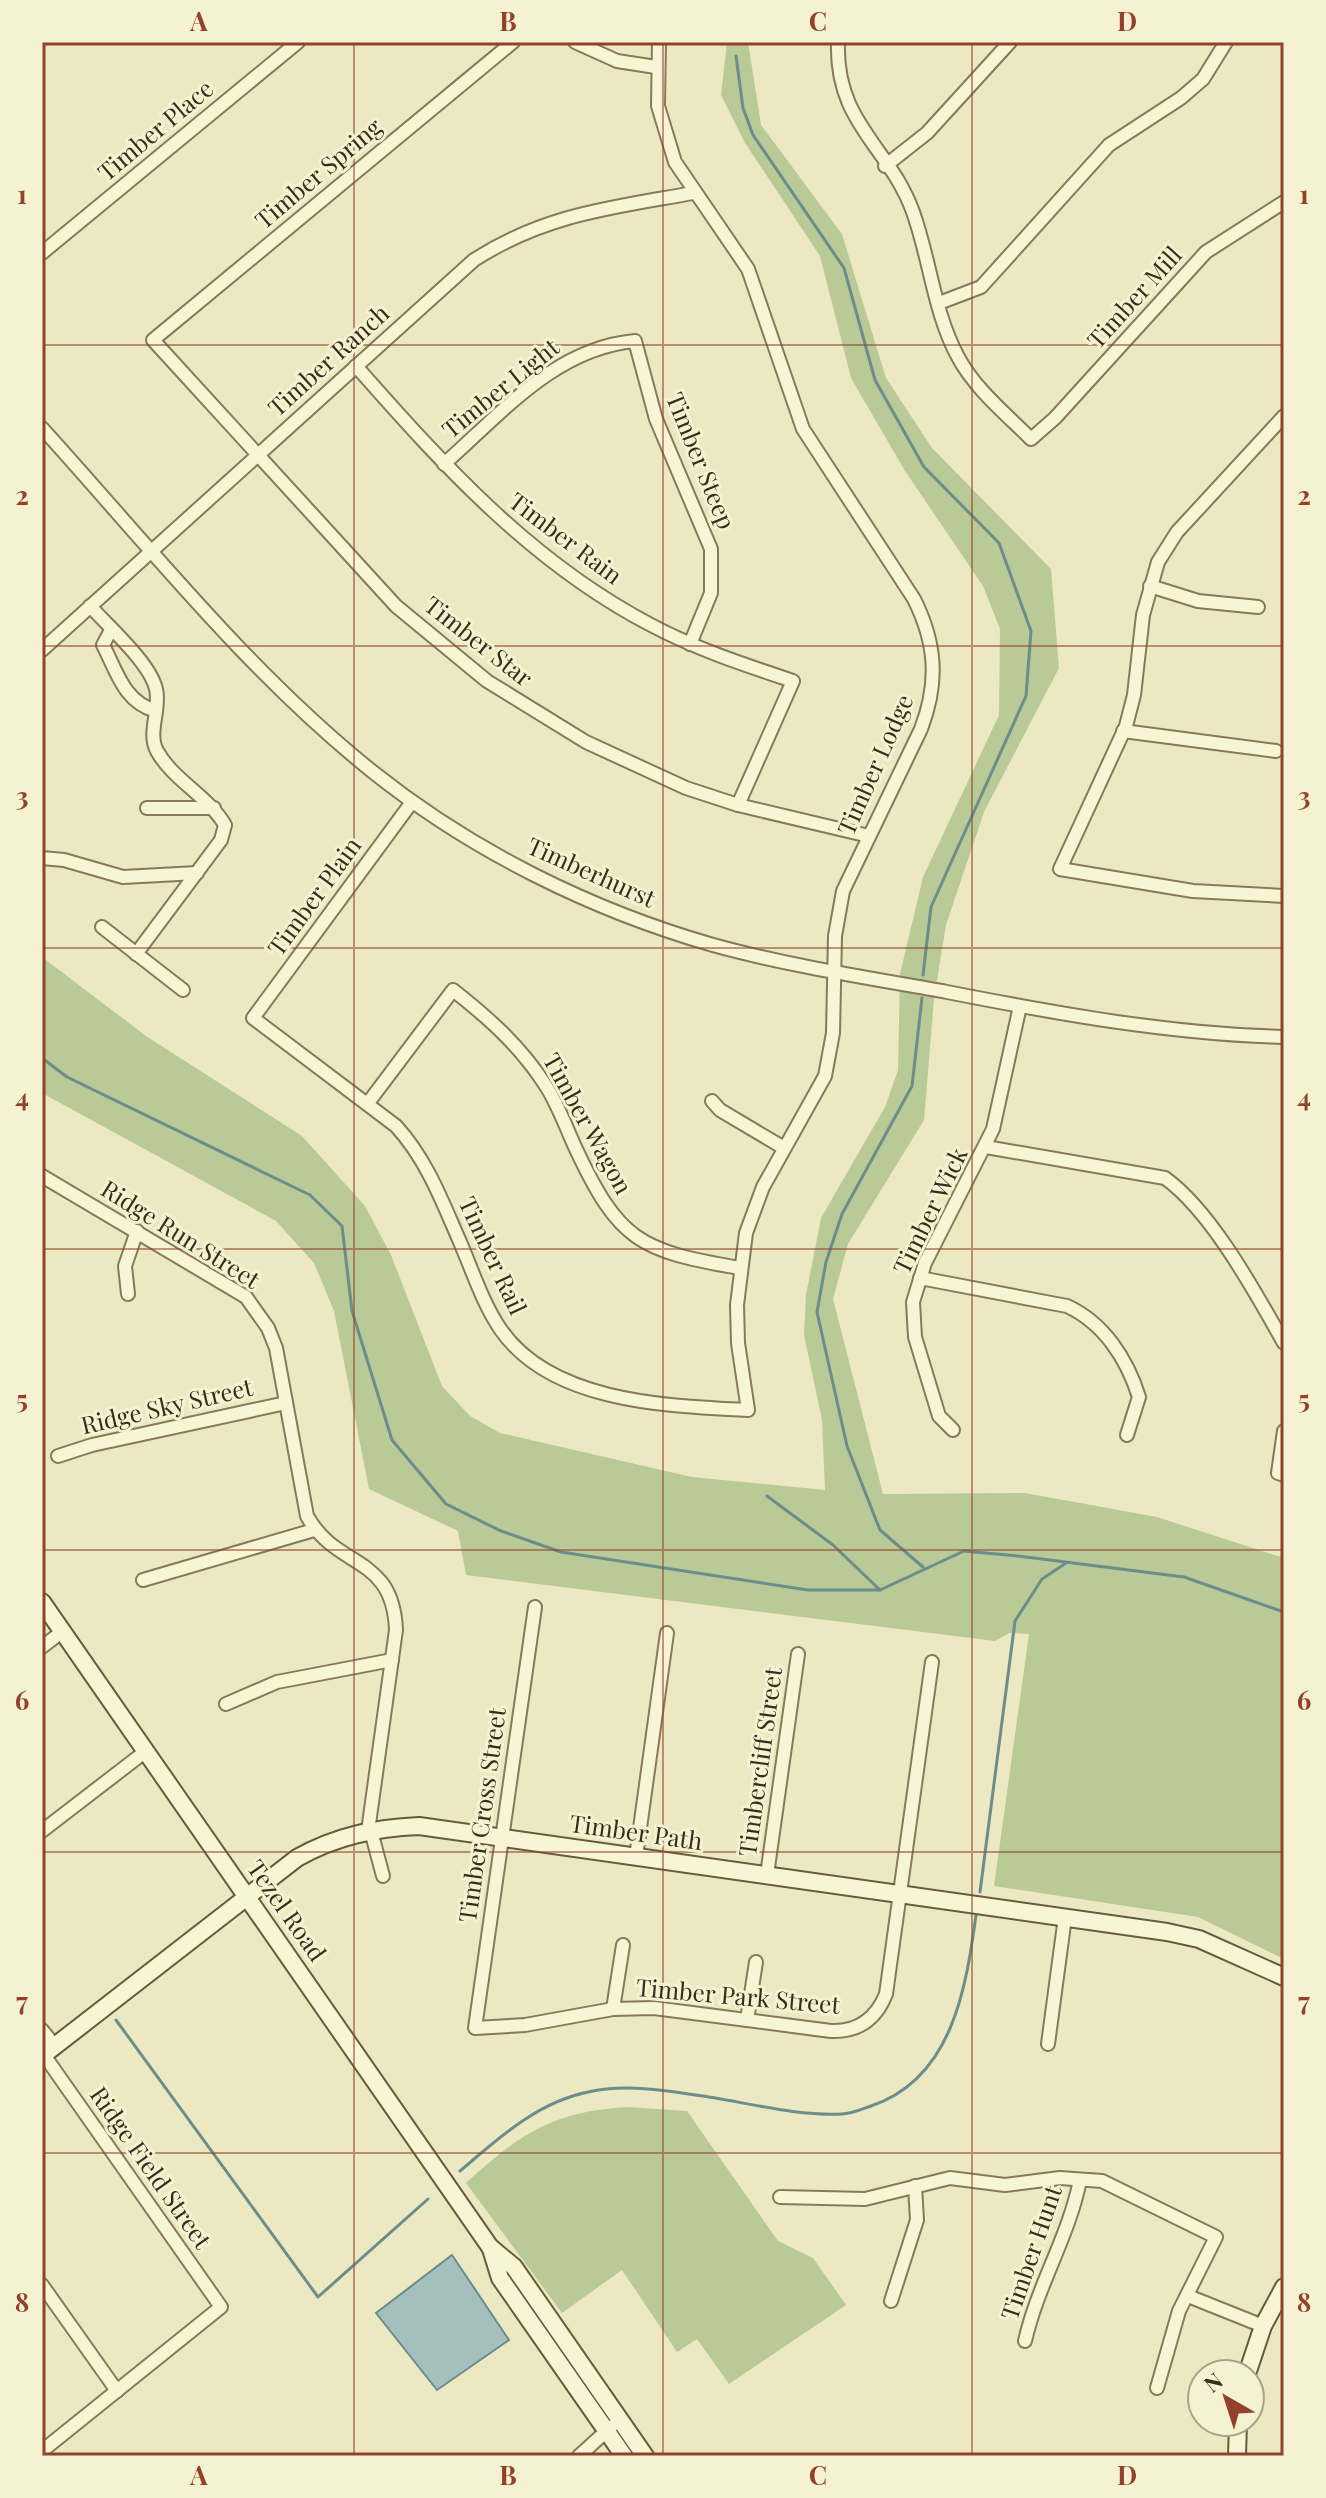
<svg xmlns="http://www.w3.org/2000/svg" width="1326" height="2498" font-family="'Playfair Display',serif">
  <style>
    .green { fill: #b9ca96 }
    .water { fill: #a4bfbd; stroke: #6b8d8c; stroke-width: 2 }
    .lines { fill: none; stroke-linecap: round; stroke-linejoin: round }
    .stream { stroke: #6b8d8c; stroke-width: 3 }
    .street-casing { stroke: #867a5a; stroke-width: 16 }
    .secondary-casing { stroke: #675b3d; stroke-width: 20 }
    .street { stroke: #f8f5d5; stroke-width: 12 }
    .secondary { stroke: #f8f5d5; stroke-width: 16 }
    .grid { fill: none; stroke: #93412b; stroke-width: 2; stroke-opacity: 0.55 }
    .labels { text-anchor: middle; stroke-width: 6; stroke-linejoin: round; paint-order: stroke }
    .street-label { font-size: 24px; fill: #362e1d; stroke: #f4f2d1 }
    .neatline { fill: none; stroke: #93412b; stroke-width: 3 }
    .grid-label { font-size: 26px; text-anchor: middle; font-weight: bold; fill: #93412b }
  </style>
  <rect width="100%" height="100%" fill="#ece9c2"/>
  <g class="green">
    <polygon points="727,42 748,42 761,125 842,234 886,378 932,448 1051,569 1059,668 984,812 946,925 934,999 924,1120 848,1244 833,1299 883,1494 1025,1493 1157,1517 1284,1558 1284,1959 1198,1917 994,1886 1029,1634 1009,1633 995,1641 466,1575 458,1531 369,1489 334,1311 314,1263 276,1221 42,1093 42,957 146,1036 302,1136 365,1206 391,1255 442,1386 470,1416 500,1433 692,1477 825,1490 822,1420 804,1335 806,1295 821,1218 885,1107 898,1070 900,974 923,877 999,715 1000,629 983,586 905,471 851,378 820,256 745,143 721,95"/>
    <path d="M627,2107l60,4 91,130 35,17 33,47 -117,79 -32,-45 -20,13 -55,-82 -60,43 -96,-130c55,-50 86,-71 161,-76z"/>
  </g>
  <polygon class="water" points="452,2255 509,2340 437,2390 376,2313"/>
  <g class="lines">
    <g class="stream">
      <polyline points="736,56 743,108 753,135 844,268 875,380 924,467 999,543 1031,631 1026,696 931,907 923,975"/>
      <polyline points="922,998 912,1086 842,1214 826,1262 817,1312 847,1446 880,1530 923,1567"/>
      <polyline points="42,1058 67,1077 310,1195 342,1226 352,1311 392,1440 446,1504 501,1531 561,1552 808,1590 880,1590 964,1551 1018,1556 1184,1577 1284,1612"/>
      <polyline points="767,1496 833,1545 880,1590"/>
      <polyline points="980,1892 1015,1621 1042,1579 1066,1563"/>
      <polyline points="116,2020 318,2297 428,2199"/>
      <path d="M460,2171c38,-32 77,-69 128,-79 38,-9 83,-1 121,5 44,7 89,19 133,17 10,0 20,-5 29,-8 81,-27 95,-117 105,-191"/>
    </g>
    <g class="street-casing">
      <g id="street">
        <polyline points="513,42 153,340 396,606 487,681 586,742 686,788 738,805 869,836"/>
        <polyline points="575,42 617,61 656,67"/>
        <path d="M838,42c-3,81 51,104 75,170 17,47 21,101 45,145 17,32 48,57 73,82l24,-21 151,-166 78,-50"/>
        <polyline points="885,166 927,133 1010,42"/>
        <polyline points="42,253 298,42"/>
        <polyline points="939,303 981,287 1109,145 1181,98 1203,79 1226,42"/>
        <path d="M356,366c88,100 176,197 295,259 45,24 94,40 142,56l-55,124"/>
        <polyline points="1284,416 1177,532 1158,562 1143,615 1134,695 1126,726 1060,869 1193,891 1284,896"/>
        <path d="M42,428c106,117 207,245 331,344 99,79 218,138 340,173 76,21 156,33 234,47 112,22 223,42 337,45"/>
        <path d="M444,464c57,-50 111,-116 191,-123l21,78 55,130v44l-21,51"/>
        <polyline points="1150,586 1198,601 1258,607"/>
        <path d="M90,606c19,21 60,57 66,83 5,20 -9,44 1,62 16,29 51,45 68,74l-4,15 -85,114"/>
        <path d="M111,630l-8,15c14,27 21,57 53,66"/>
        <path d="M42,650l432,-390c72,-46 137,-52 219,-67"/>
        <polyline points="1123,731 1276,751"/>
        <path d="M412,802l-159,216 143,108c31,34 46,75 64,116 13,30 23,62 41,88 51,73 167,76 247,80l-10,-67 -1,-38 9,-72 17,-46 62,-111 8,-43 2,-97 8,-45 78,-162c18,-47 15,-86 -7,-130l-111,-170 -55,-160 -73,-107 -17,-56 1,-64"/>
        <polyline points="147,808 214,808"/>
        <polyline points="42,858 64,860 123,877 197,873"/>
        <polyline points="102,927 183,990"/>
        <polyline points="712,1101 720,1110 784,1148"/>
        <path d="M368,1103l85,-113c37,29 68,57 93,96 12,19 20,41 29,61 44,94 64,104 165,121"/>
        <path d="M986,1147l179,31c47,34 90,114 119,165"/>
        <path d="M42,1176l204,121 22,31 8,20 31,168c30,54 86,38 89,114l-28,201"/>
        <path d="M920,1278l147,28c37,17 60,53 72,91l-12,38"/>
        <polyline points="128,1294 125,1266 137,1231"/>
        <polyline points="953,1430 939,1416 915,1337 913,1302 925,1263 993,1129 1020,1006"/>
        <polyline points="1284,1431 1278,1473 1284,1475"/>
        <polyline points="58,1456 92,1445 286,1403"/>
        <polyline points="143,1580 314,1530"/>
        <path d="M535,1607l-60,421 50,-3 88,-16 41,-1 177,23c27,1 45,-12 55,-37l46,-332"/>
        <polyline points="42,1647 63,1631"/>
        <polyline points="226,1704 277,1682 392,1660"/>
        <polyline points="42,1831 146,1751"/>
        <polyline points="371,1831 383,1876"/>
        <polyline points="636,1857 667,1633"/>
        <polyline points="767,1875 798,1654"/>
        <polyline points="613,2009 623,1945"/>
        <polyline points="747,2020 756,1962"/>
        <polyline points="42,2030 55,2046"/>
        <polyline points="1048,2044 1065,1917"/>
        <polyline points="780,2197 865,2199 950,2178 1005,2185 1060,2178 1102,2181 1216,2237 1179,2311 1157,2388"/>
        <polyline points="42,2285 117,2391"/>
        <polyline points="1188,2296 1263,2326"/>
        <polyline points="891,2301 917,2220 915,2186"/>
        <path d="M1025,2341c13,-57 44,-105 55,-161"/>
        <polyline points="42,2451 221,2307 44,2055"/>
        <polyline points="579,2456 612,2426"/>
      </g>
    </g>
    <g class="secondary-casing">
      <g id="secondary">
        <polyline points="42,1602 490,2247 514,2267 645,2456"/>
        <path d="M42,2056l255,-198c39,-22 78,-30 122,-32l748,106 32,7 85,38"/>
        <polyline points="491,2249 500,2278 624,2456"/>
        <polyline points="1247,2374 1263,2326 1284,2287"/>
        <polyline points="1237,2456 1238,2422"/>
      </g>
    </g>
    <use href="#street" class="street"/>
    <use href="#secondary" class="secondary"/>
  </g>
  <path class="grid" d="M354,42v2414M663,42v2414M972,42v2414M42,345h1242M42,646h1242M42,948h1242M42,1249h1242M42,1550h1242M42,1852h1242M42,2153h1242"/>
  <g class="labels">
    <g class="street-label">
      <text transform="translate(156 131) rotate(-40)" y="8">Timber Place</text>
      <text transform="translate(319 174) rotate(-40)" y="8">Timber Spring</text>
      <text transform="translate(1135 298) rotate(-48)" y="8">Timber Mill</text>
      <text transform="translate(329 361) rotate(-42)" y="8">Timber Ranch</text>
      <text transform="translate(501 389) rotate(-39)" y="8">Timber Light</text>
      <text transform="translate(700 461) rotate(68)" y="8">Timber Steep</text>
      <text transform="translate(565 539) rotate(37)" y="8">Timber Rain</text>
      <text transform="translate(478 642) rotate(38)" y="8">Timber Star</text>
      <text transform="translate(876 765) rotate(-66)" y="8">Timber Lodge</text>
      <text transform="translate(591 873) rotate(24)" y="8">Timberhurst</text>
      <text transform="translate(315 897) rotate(-54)" y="8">Timber Plain</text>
      <text transform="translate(587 1124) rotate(61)" y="8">Timber Wagon</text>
      <text transform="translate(931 1211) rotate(-64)" y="8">Timber Wick</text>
      <text transform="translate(180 1235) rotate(32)" y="8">Ridge Run Street</text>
      <text transform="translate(492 1256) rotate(65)" y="8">Timber Rail</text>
      <text transform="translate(167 1407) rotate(-13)" y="8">Ridge Sky Street</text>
      <text transform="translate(761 1762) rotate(-82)" y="8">Timbercliff Street</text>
      <text transform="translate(483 1815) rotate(-82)" y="8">Timber Cross Street</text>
      <text transform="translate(636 1833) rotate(8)" y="8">Timber Path</text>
      <text transform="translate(286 1911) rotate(55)" y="8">Tezel Road</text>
      <text transform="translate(738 1997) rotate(5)" y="8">Timber Park Street</text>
      <text transform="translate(150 2168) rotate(55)" y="8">Ridge Field Street</text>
      <text transform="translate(1032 2253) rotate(-71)" y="8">Timber Hunt</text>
    </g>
  </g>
  <rect width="1326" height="2498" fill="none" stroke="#f4f2d1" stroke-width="88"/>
  <g transform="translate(1226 2398) rotate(321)"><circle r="38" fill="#f4f2d1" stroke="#a8a489" stroke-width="2"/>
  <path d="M0-6L14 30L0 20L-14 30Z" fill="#93412b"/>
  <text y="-12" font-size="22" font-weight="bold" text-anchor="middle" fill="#362e1d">N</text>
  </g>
  <rect x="44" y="44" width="1238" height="2410" class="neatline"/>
  <g class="grid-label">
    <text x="199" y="31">A</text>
    <text x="508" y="31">B</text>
    <text x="818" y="31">C</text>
    <text x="1127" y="31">D</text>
    <text x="22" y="204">1</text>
    <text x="1304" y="204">1</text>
    <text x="22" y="505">2</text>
    <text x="1304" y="505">2</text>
    <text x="22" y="806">3</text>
    <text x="1304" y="806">3</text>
    <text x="22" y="1107">4</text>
    <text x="1304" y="1107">4</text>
    <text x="22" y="1409">5</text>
    <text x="1304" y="1409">5</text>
    <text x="22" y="1710">6</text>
    <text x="1304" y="1710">6</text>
    <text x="22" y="2011">7</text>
    <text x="1304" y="2011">7</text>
    <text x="22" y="2312">8</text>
    <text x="1304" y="2312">8</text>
    <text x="199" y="2485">A</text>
    <text x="508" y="2485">B</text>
    <text x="818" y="2485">C</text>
    <text x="1127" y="2485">D</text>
  </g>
</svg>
